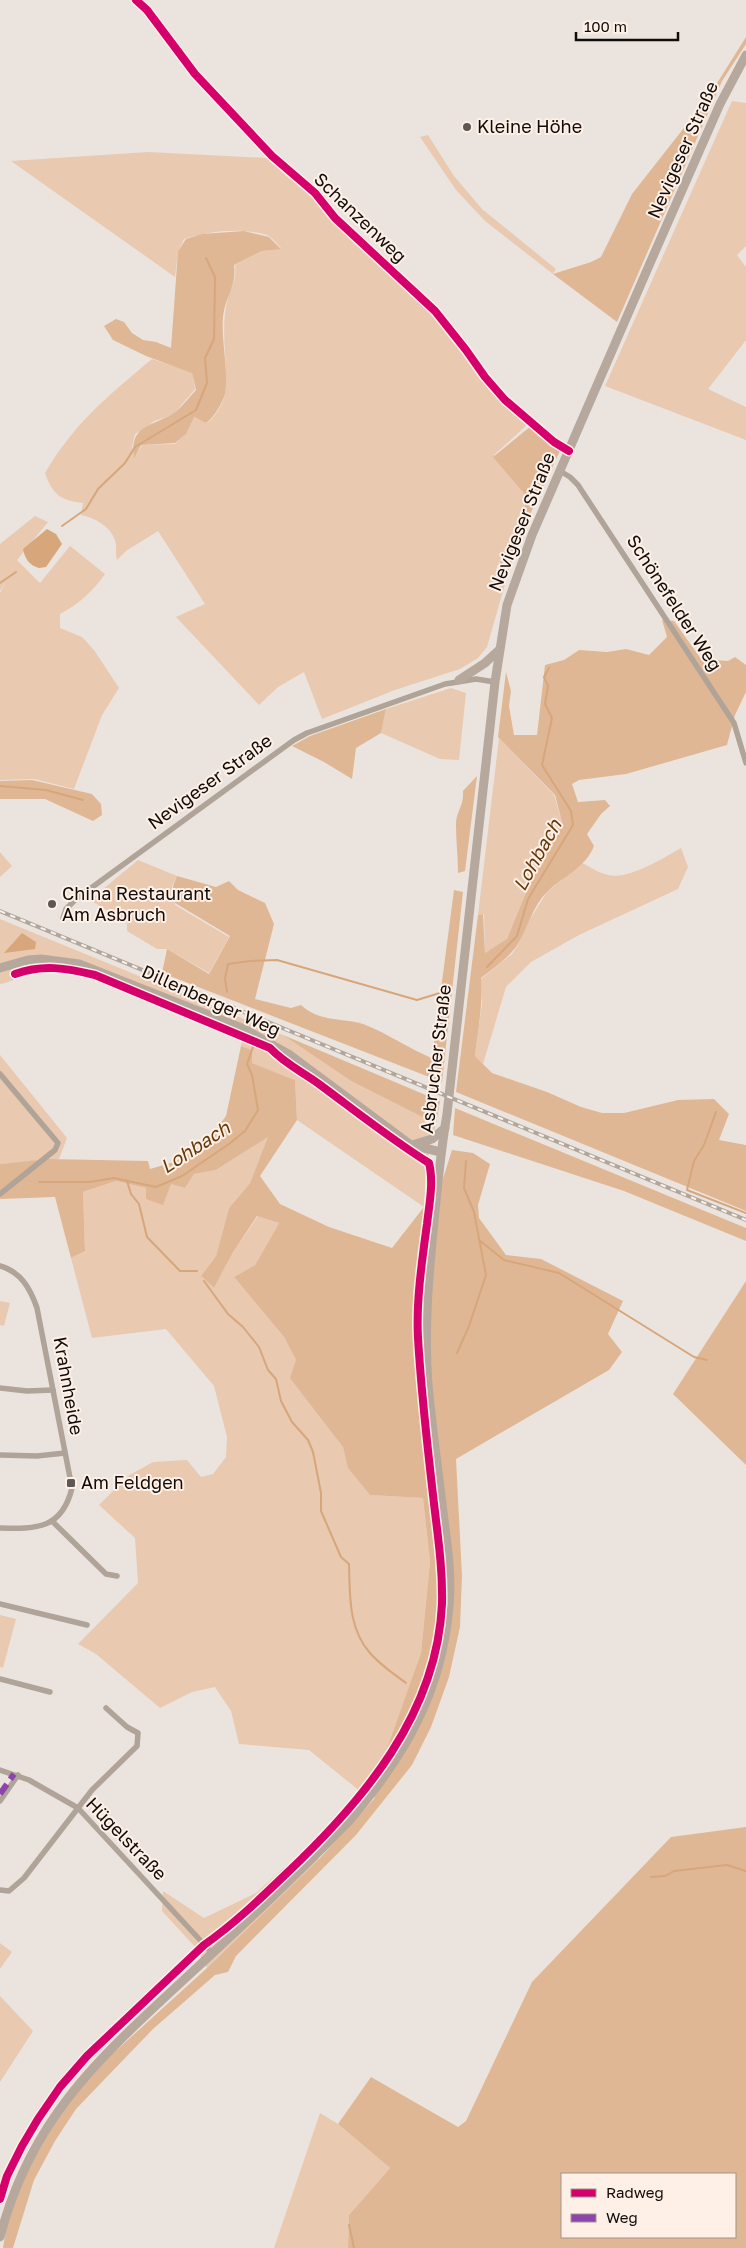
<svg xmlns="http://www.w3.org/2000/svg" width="746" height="2248" font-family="'Golos Text',sans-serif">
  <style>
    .green { fill: #e9c9b0 }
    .forest { fill: #e0b794; fill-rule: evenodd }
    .water { fill: #d7a67b }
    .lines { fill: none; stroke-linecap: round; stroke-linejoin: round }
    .stream { stroke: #d7a67b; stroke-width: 2 }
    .minor { stroke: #b0a397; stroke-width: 5.5 }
    .secondary { stroke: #b6a89d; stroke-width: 9 }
    .rail-casing { stroke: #afa79e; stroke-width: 4 }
    .rail { stroke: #fef0e6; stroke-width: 2; stroke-dasharray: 5.5; stroke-linecap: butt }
    .quiet { stroke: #8e44ad; stroke-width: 6; stroke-dasharray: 12 6; stroke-linecap: butt }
    .cycleway-casing { stroke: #fef0e6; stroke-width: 11 }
    .cycleway { stroke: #d6006c; stroke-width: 8 }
    .poi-dot { fill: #5d5854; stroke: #fef0e6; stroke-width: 2 }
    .labels { text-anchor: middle; stroke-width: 4; stroke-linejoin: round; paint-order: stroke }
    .poi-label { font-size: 18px; fill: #110c09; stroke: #fef0e6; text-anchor: start }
    .street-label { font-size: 18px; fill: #110c09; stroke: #fef0e6 }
    .water-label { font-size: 19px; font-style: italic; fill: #653808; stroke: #fef0e6 }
  </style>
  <rect width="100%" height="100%" fill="#ebe4de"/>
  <g class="green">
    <polygon points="732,101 746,103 746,246 737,255 746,267 746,340 708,389 746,407 746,440 605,386"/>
    <polygon points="428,135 454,176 482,209 556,269 553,274 485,221 456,190 420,137"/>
    <path d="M148,152l119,6 7,3c22,19 48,36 60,62l103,94 53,71 38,36 -34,31 34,43 -32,71 9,15 -18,63 -9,11 -18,11 -65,21 -73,29 -18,-47 -26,15 -19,18 -83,-88 29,-13 -47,-73 -32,20 -9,9c-2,-7 0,-13 -2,-20 -5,-14 -20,-22 -34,-25l2,-12c-23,-3 -30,-8 -38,-30 30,-51 63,-77 107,-114l40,13 3,17 -22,26 -19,6 -9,8 -10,5 -3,12 2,13 8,-14 33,-1 10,-10 8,-17 14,6c7,-4 17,-21 18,-29 4,-32 -6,-64 3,-96 3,-14 9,-16 7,-33l27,-14 19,-3c-4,-4 -9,-11 -14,-13 -26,-8 -58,-4 -83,4l-6,12 -3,26 -164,-116z"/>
    <path d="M35,516l13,6 -31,38 23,23 30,-37 35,28c-12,17 -26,30 -45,40v14l22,9 12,13 25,38 -17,27 -28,74 -40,-10 -34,1v-187l6,-12 -6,10v-47z"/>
    <polygon points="451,688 466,693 459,760 440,759 381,733 386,709"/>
    <polygon points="499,738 554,795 562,822 526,891 507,940 485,953 484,914 478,915"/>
    <path d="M681,848l7,19 -10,22 -99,46 -48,27 -25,25 -23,77 -8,-8 7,-53 -1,-24 31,-25 6,-9 9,-21 20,-32 35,-29c8,4 17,10 26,12 21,5 55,-17 73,-27z"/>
    <polygon points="0,852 12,866 0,877"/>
    <polygon points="138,860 177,876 172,886 175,905 229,937 209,973 167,949 157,949 127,931 127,923 90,900"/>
    <path d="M0,919l283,116 68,46 85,43 -10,43 -2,40 -127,-87 -2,-40 -43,-17v-13l-11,-4 2,-9c-33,-14 -66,-28 -99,-41 -30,-13 -62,-29 -95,-29 -23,-1 -29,14 -49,17z"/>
    <polygon points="0,1055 67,1138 59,1159 0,1164"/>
    <polygon points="269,1136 250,1183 229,1208 216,1256 201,1276 214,1288 232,1254 258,1216 279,1223 255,1265 234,1277 284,1337 296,1360 322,1418 343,1447 349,1468 370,1495 423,1498 430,1562 421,1653 384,1761 361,1792 309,1750 239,1744 231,1711 215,1687 192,1692 160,1708 96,1654 78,1644 138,1583 135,1538 99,1505 128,1476 153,1462 187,1460 201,1477 213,1474 226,1457 227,1437 214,1386 166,1329 92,1338 71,1258 85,1251 83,1192 116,1181 146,1188 171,1184 185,1188 194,1174 216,1170"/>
    <polygon points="0,1301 10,1303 4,1326 0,1325"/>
    <polygon points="0,1615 16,1619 3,1668 0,1667"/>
    <polygon points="302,1852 319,1859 207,1968 196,1948 162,1911 163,1891 204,1918 256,1893"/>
    <polygon points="0,1943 12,1952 0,1969"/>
    <polygon points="0,1996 33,2031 0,2082"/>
    <polygon points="320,2113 338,2124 390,2168 349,2215 348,2248 274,2248"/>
  </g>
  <g class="forest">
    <polygon points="746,37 746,44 722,81 617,322 553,274 591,262 601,257 632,194 709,96"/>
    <path d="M244,231l25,6 12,12 -19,2 -28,14c3,21 -9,32 -11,52 -2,25 6,53 2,77 -2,8 -12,25 -19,29l-12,-6 -8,17 -11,9 -34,2 -7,14c-5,-32 14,-32 37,-44 9,-5 18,-18 25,-25l-4,-17 -46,-17 -33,-16 -9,-14 12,-7 8,3 8,11 11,7 13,2 15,6 7,-97 8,-12 16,-5z"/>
    <polygon points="531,426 560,451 532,510 505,580 498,567 528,498 493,457"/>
    <path d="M662,620l12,1 27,38 27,2 7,-4 11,8v27l-11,23 -8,30 -101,29 -47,6 -7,4 6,18 27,-2 5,6 -9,8 -14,20 7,12c-8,21 -30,30 -46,45 -15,14 -20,36 -30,53 -9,14 -24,24 -37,34 2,27 -3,52 -6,78l17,17 55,19 34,15 21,6h22l54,-13 36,-1 15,15 -10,26 27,5v66l-290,-119 22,-177 5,-1 2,39 22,-14 19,-47 36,-70 -7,-27 -57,-58 8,-65 5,19 -2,15 5,29h23l8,-70 19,-5 15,-10 28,2 19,-3 23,6 18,-18z"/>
    <polygon points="386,709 381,733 356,748 352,779 324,762 292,746 310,736"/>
    <path d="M477,776l-12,95 -7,2c0,-16 -2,-32 -2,-48 0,-14 8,-18 7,-34z"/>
    <polygon points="32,780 92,794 101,804 102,815 93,821 45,799 0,799 0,781"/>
    <path d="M177,876l39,11 13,-6 9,9 27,13 9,21 -19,75 36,9 10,-3c14,14 36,14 54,17 19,3 56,28 77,36l22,-168 9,2 -21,190 -280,-109 5,-24 42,25 21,-38 -55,-33 -2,-17z"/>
    <polygon points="283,1035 440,1101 436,1124 351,1081"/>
    <polygon points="241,1046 252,1050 252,1063 295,1080 297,1120 260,1176 280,1204 329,1227 392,1248 441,1185 452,1150 473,1153 490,1164 478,1205 479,1218 506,1255 541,1259 623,1301 608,1334 622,1352 609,1370 456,1459 462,1576 460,1627 449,1677 431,1727 412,1765 356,1835 236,1956 228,1972 215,1975 153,2029 76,2109 55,2141 34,2180 13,2248 3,2248 6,2229 23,2178 44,2138 68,2102 109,2057 207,1968 319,1859 374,1799 388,1746 421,1653 430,1562 423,1498 370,1495 348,1468 343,1447 290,1378 296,1360 284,1337 234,1277 255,1265 279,1223 257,1216 232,1254 214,1288 201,1276 216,1256 229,1208 250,1183 268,1137 216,1170 194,1174 185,1188 171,1184 163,1205 146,1199 146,1188 116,1181 83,1192 85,1251 71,1258 55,1197 0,1199 0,1164 49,1159 148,1161 150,1169 174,1162 205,1144 226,1116"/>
    <polygon points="455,1108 746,1228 746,1241 624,1191 453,1135"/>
    <polygon points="746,1281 746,1465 673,1394"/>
    <path d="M746,1827v421h-398l1,-33 41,-47 -52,-44 33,-47 87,50 8,-6 66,-139 139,-145zM562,2174h173v63h-173z"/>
  </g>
  <g class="water">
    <path d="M47,529l9,5 6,10 -16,23 -7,1c-10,-3 -14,-9 -16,-19z"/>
    <polygon points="22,933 36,942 35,949 4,953"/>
  </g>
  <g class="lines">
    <g class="stream">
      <polyline points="62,526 86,509 98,489 125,463 135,447 196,410 207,383 205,358 214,339 215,277 206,258"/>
      <polyline points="0,583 16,572"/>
      <polyline points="0,786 46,790 83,800"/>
      <polyline points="487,967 517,936 528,899 573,825 571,811 542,765 552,718 545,704 548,686 544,677 549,668"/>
      <polyline points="227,992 225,978 228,964 250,961 277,960 417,1000 443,992"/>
      <polyline points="716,1112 704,1145 694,1161 687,1190 746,1213"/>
      <polyline points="127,1181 131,1194 139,1204 147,1237 180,1271 197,1271"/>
      <polyline points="39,1182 89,1182 114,1178 156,1187 182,1176 229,1144 245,1131 258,1110 252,1075 247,1064 253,1047"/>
      <polyline points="479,1240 504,1260 559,1273 694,1357 707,1360"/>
      <path d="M204,1281l24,33 15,13 16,20 9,23 8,9 5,22 11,21 16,18 5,12 8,41v18l20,46 8,7c1,31 -1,64 21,89 10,12 24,21 36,30"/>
      <polyline points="457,1353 469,1326 486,1275 474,1212 464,1188 466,1161"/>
      <polyline points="651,1877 665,1876 674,1871 727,1865 746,1871"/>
      <polyline points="349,2225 354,2248"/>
    </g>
    <g class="minor">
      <polyline points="136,0 147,10 195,74 272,156 315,193 335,218 435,311 466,350 485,377 505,400 554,442 569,451"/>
      <polyline points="560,471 570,477 578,485 734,723 746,763"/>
      <polyline points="63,918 66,909 76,899 294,740 307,733 445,684 476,679 495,682"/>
      <polyline points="0,1074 58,1143 55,1150 0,1194"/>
      <path d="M0,1266c21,6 30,22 37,42l35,180c-10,41 -35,41 -72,40"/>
      <polyline points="0,1388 27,1391 53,1390"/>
      <polyline points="0,1455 37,1456 65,1453"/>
      <polyline points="53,1522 106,1574 117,1576"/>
      <polyline points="0,1604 87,1625"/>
      <polyline points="0,1679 50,1692"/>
      <polyline points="0,1770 29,1780 78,1808 212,1953"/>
      <polyline points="0,1801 18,1775"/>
      <polyline points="0,1890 9,1891 24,1878 92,1790 137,1746 138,1733 127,1727 106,1708"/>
    </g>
    <g class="secondary">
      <polyline points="459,680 485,663 499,650"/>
      <polyline points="0,968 28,960 41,959 79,964 244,1029 290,1055 411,1145 441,1152"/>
      <polyline points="412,1145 432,1139 445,1128"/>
      <path d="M0,2237c31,-121 103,-182 190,-263 54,-50 108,-100 159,-153 55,-64 93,-128 100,-215 3,-31 -2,-63 -6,-94 -5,-42 -11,-85 -15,-127 -4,-52 0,-102 5,-153 4,-40 7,-78 14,-118l48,-432 12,-77 25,-70 122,-281 66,-150 26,-49"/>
    </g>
    <g class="rail-casing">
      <polyline id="rail" points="0,911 746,1220"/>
    </g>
    <use href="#rail" class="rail"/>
    <polyline class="quiet" points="0,1794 14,1774"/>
    <g class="cycleway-casing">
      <g id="cycleway">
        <polyline points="136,0 147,10 195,74 272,156 315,193 335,218 435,311 466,350 485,377 505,400 554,442 569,451"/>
        <path d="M0,2199l7,-23 15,-30 16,-27 22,-32 27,-31 117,-111c30,-21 56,-46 83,-72 76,-72 150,-159 155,-269 1,-37 -5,-73 -9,-109 -6,-52 -12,-105 -15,-157 -2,-37 4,-77 9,-114 2,-18 7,-42 2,-61 -37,-23 -71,-50 -106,-76 -18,-14 -37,-22 -53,-39l-175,-73c-29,-7 -52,-11 -80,-1"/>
      </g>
    </g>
    <use href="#cycleway" class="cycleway"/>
  </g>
  <g class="poi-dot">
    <circle cx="467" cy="127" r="5"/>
    <circle cx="52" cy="904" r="5"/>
    <rect x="66" y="1478" width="10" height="10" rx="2.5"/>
  </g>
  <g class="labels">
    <g class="poi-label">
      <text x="477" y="133">Kleine Höhe</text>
      <text x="62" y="900">China Restaurant<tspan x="62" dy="21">Am Asbruch</tspan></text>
      <text x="81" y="1489">Am Feldgen</text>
    </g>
    <g class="street-label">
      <text transform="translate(683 150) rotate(-66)" y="6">Nevigeser Straße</text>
      <text transform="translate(360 218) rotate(44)" y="6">Schanzenweg</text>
      <text transform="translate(522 522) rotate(-68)" y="6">Nevigeser Straße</text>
      <text transform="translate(674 603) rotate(57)" y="6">Schönefelder Weg</text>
      <text transform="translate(210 782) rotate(-36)" y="6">Nevigeser Straße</text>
      <text transform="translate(211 1001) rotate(24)" y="6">Dillenberger Weg</text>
      <text transform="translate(436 1059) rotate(-83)" y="6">Asbrucher Straße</text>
      <text transform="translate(68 1386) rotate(80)" y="6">Krahnheide</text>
      <text transform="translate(126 1839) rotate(46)" y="6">Hügelstraße</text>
    </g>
    <g class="water-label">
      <text transform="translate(537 855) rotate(-61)" y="7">Lohbach</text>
      <text transform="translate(195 1147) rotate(-33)" y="7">Lohbach</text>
    </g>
  </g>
  <rect x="561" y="2173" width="175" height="65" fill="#fef0e6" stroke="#9f958e"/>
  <rect x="571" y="2189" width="25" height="8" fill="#d6006c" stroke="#9f958e"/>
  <text x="606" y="2198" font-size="15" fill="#110c09">Radweg</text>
  <rect x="571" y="2214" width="25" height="8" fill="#8e44ad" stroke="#9f958e"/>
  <text x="606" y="2223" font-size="15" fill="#110c09">Weg</text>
  <path d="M576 32v8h102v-8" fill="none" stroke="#110c09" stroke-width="2.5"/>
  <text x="584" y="32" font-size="15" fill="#110c09" stroke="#fef0e6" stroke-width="4" paint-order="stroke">100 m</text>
</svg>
